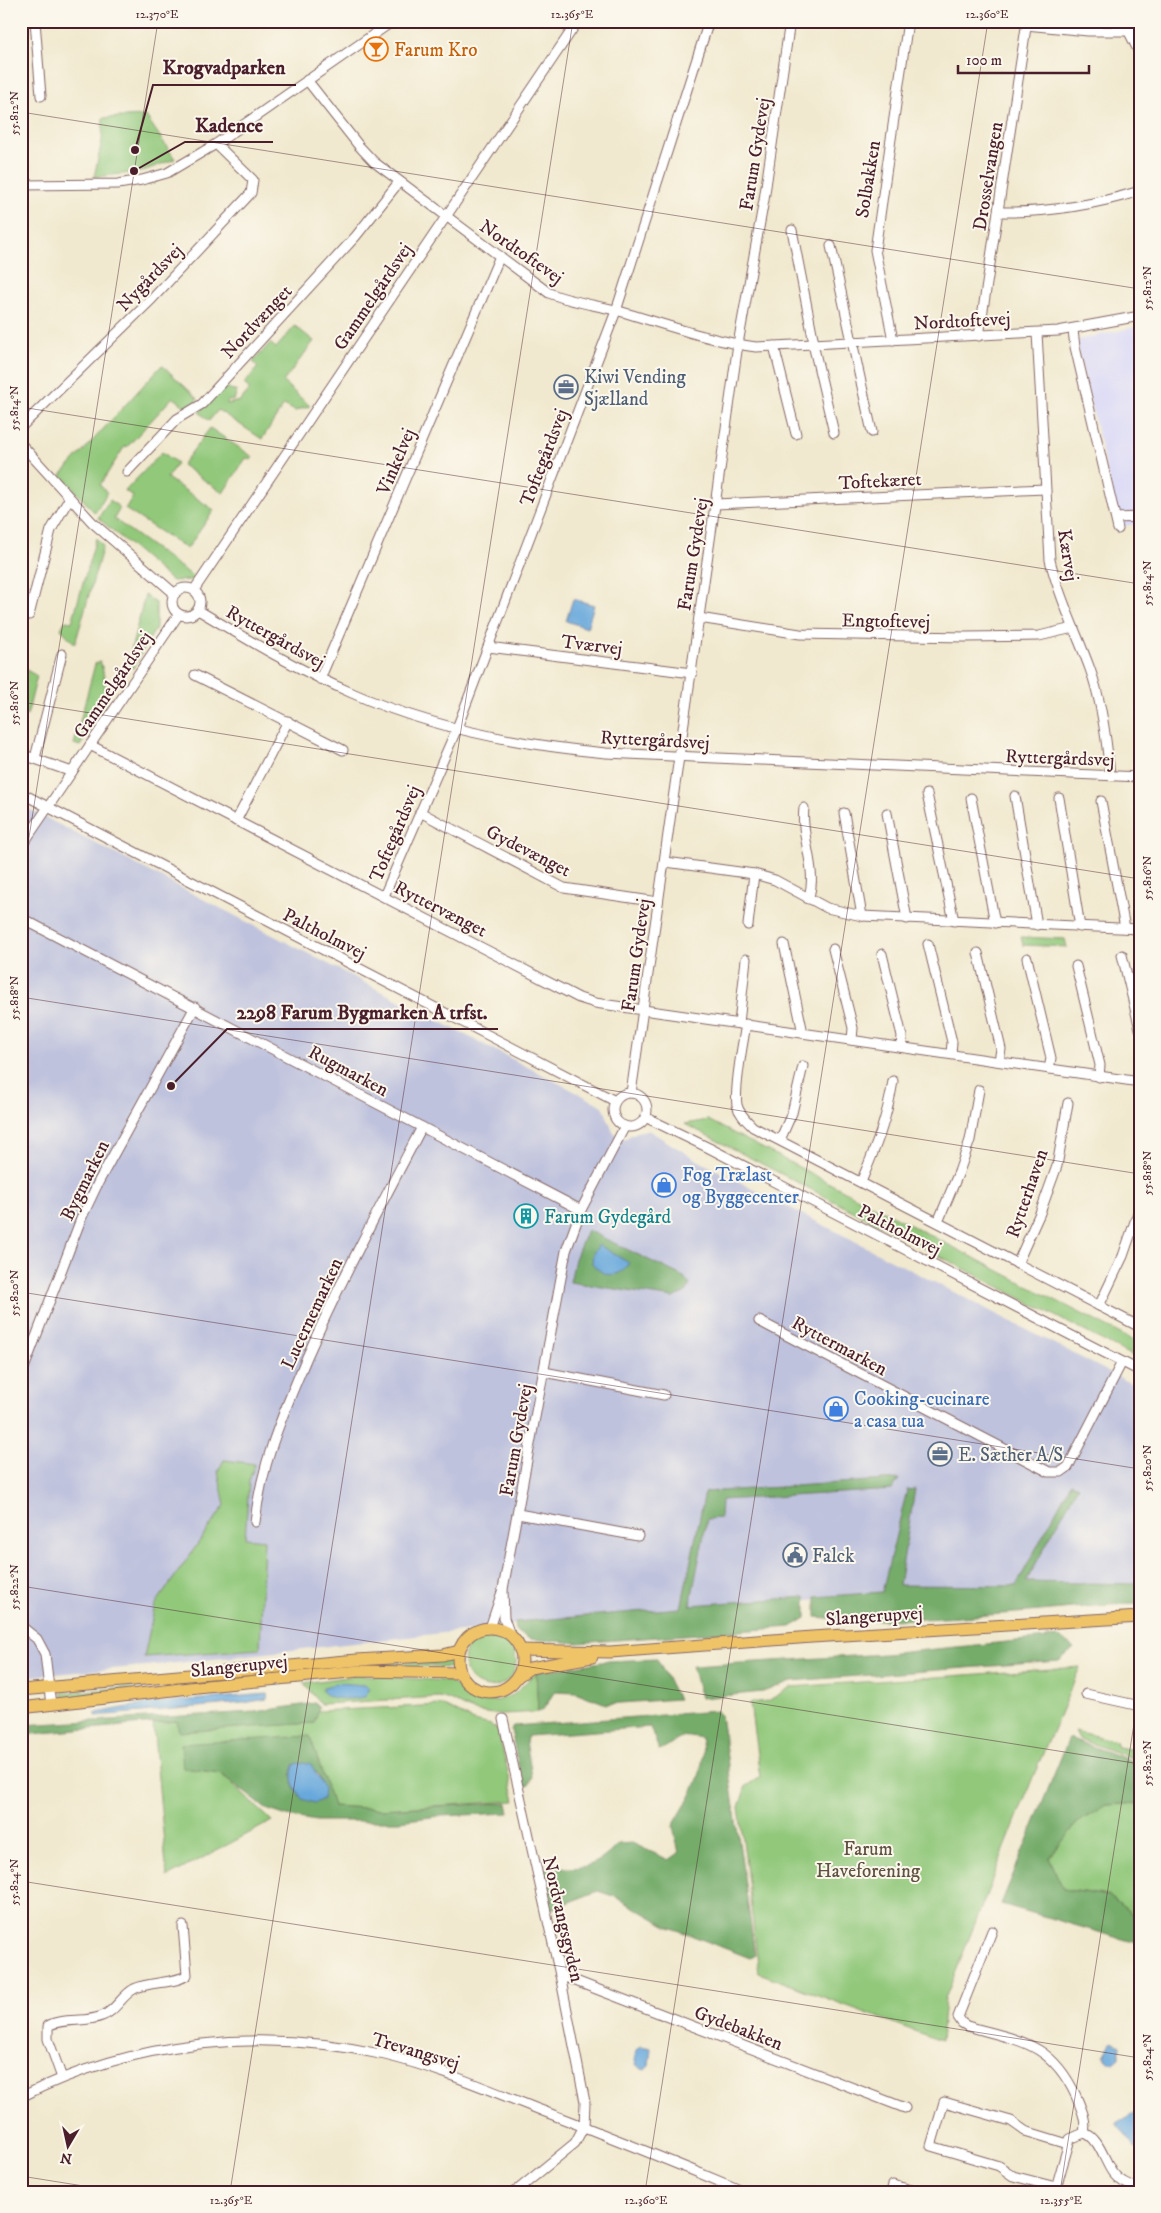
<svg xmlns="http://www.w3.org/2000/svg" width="1161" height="2213" font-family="'IM FELL DW Pica',serif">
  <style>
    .built { fill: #d8d7f8 }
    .industrial { fill: #bfc2dd }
    .green { fill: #91c87a; stroke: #6e7452 }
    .forest { fill: #74ac6a; stroke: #5f664a; fill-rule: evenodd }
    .water { fill: #67a8db; stroke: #586483 }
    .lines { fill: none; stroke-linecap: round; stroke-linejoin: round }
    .minor-casing { stroke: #846664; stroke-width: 11 }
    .major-casing { stroke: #846664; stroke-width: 13 }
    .minor { stroke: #fff; stroke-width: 9 }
    .major { stroke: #efc469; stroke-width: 11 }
    .ticks { fill: none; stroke: #4a1f2b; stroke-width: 1; stroke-opacity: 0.45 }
    .labels { text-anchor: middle; stroke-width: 4; stroke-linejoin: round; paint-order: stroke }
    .food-label { font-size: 19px; fill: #c56008; stroke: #fbf7ec; text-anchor: start }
    .street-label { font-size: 19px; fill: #4a1f2b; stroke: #fbf7ec }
    .service-label { font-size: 19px; fill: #4e5e75; stroke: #fbf7ec; text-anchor: start }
    .shop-label { font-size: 19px; fill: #366cbe; stroke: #fbf7ec; text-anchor: start }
    .culture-label { font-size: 19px; fill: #0d838f; stroke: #fbf7ec; text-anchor: start }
    .park-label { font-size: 19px; fill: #5f5243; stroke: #fbf7ec }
    .leader { fill: none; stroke: #4a1f2b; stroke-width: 2 }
    .callout-dot { fill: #4a1f2b; stroke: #fbf7ec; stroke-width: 2 }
    .callout-label { font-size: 20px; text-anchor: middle; font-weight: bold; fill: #4a1f2b; stroke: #fbf7ec; stroke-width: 4; stroke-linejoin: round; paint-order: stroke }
    .neatline { fill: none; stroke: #4a1f2b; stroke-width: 2 }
    .ticks-label { font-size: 12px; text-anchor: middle; fill: #4a1f2b }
  </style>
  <rect width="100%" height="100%" fill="#fbf7ec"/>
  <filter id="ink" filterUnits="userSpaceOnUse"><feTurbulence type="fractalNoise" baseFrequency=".02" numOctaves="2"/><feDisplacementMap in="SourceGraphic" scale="10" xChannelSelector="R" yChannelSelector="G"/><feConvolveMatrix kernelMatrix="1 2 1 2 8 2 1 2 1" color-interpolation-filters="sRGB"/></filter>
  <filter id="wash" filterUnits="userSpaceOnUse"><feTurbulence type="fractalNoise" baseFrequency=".0096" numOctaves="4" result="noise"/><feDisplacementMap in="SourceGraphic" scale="20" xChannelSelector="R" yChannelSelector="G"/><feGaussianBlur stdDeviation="1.12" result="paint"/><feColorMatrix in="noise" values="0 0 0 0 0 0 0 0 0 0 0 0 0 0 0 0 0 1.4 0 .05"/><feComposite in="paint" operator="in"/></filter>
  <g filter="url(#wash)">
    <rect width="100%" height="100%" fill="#f1e9cf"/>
    <polygon class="built" points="1140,326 1140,524 1120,526 1078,350 1078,340"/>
    <polygon class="industrial" points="21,805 603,1106 613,1132 624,1139 637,1132 648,1130 697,1160 1140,1388 1140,1593 895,1593 567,1619 168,1664 21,1677"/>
    <g class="green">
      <polygon points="146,116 175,159 140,172 94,177 102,141 103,118"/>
      <polygon points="295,326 314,341 283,382 310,406 295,411 284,405 262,439 218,410 209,421 199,412 224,386 237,392 234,400 228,401 227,404 240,401 250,389 244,384 258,367 253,362 270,343 276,348"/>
      <polygon points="162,365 198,399 188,409 173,397 127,447 125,446 100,485 107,493 95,513 61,475"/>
      <polygon points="210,428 253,457 251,460 246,458 223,493 182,465"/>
      <polygon points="162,452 177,463 167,478 214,510 187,549 125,509 133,496 125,491"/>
      <polygon points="110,500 120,508 114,519 194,577 192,580 172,581 98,518"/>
      <polygon points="96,538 103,546 75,644 61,629 65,621 72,622"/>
      <polygon points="145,595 156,603 156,628 133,668 127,666"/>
      <path d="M100,661c5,13 5,28 7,42l-27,43 -6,-2 21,-80z"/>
      <polygon points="21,667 37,676 27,716 21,712"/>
      <polygon points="1021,937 1065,939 1067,947 1023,945"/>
      <polygon points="708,1120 1140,1344 1140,1360 685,1124"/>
      <polygon points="224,1460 255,1464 249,1481 245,1538 264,1540 260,1649 144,1657 155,1605 225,1505 218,1471"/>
      <circle cx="490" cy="1661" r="26"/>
      <path d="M450,1659l4,2v7c-130,-9 -261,14 -389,31l-4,-6 312,-30z"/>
      <polygon points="1080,1667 1033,1777 945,1999 941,2041 759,1973 739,1807 746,1786 760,1777 750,1703 768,1701 791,1687"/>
      <path d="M536,1672l2,40c-22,1 -45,5 -67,-2 -11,-4 -20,-11 -32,-13l-118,7 -18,-21 58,-8 87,6 33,19 15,1 17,-6z"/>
      <polygon points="442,1705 474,1721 491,1725 498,1730 515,1801 381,1809 333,1806 310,1736 183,1768 220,1773 272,1821 167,1877 153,1723 177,1721 179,1731 314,1723 318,1711"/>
      <polygon points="1075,1731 1116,1741 1118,1747 1140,1751 1140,1761 1079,1739"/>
      <polygon points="1140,1803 1140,1920 1109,1896 1063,1889 1049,1858 1077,1823 1106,1805"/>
    </g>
    <g class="forest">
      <polygon points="587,1230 684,1277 690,1285 686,1292 673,1298 570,1282 575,1259"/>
      <polygon points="899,1479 892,1490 721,1500 720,1518 707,1519 690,1605 806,1597 806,1618 791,1627 577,1643 530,1639 516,1631 515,1622 681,1608 705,1492"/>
      <path d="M1071,1483l7,3 -52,96 114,2v20c-37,0 -74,5 -111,8 -70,5 -143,12 -213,5v-20l66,-5 25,-102 8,-1 -16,96 117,1z"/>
      <polygon points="1058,1637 1074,1648 1059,1661 791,1681 763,1692 701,1698 692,1666 885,1654"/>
      <polygon points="657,1659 678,1699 606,1704 575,1692 555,1691 542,1711 538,1712 536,1672 608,1661"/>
      <polygon points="315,1703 319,1707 314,1723 179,1732 177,1721 21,1735 21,1725 255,1712"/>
      <path d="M717,1711l4,4 34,240 -5,3 -83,-32 -51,-29 -18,-6 -47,18 -8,-32 2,-9c34,0 49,3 73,-24l14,-1 37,17 10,-7 -6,-27c16,-28 36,-55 28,-88 -26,-6 -23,5 -42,12l-9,-23 -122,9 -2,5 6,36 -3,8 -6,2 -12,-57 2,-4z"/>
      <path d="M310,1736l23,70 48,3 126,-6 2,10 -69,3 -42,5h-82l-29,-5 -21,-7 -46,-36 -37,-5 -2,-24zM318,1773l4,12 -27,4 -4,-15z"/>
      <polygon points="1069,1738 1140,1764 1140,1803 1106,1805 1077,1823 1049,1858 1063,1889 1109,1896 1140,1920 1140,1944 1001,1904"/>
    </g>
    <g class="water">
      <polygon points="573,599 594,605 587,628 566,621"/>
      <path d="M599,1245l30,18c-9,17 -27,14 -37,0l1,-10z"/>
      <path d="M339,1683l25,2 5,3 -4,9c-14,2 -32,5 -43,-6l2,-4z"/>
      <polygon points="268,1694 267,1699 243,1703 96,1716 96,1713 151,1703"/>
      <path d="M304,1762l7,2 13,24 -1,11 -8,4 -13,-4c-8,-12 -14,-21 -7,-35z"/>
      <polygon points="1112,2041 1120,2045 1119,2058 1114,2062 1108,2062 1104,2055"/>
      <path d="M640,2046l11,2 -2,18 -4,4c-11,-3 -11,-10 -9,-20z"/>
      <polygon points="1137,2111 1140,2111 1140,2150 1136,2149 1116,2123"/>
    </g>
  </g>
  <g filter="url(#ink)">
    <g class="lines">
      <g class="minor-casing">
        <g id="minor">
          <polyline points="35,21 41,96"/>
          <polyline points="1026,25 1088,31 1140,31"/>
          <polyline points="1129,32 1140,54"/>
          <path d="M307,80l52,66 15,16 175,131c22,9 47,12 70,18 45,13 91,30 137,36l302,-16 82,-15"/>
          <polyline points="21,185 118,184 142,180 167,173 216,144 393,21"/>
          <path d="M998,212c48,1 96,-7 142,-21"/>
          <polyline points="792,230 814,343"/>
          <polyline points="831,246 872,432"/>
          <polyline points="1073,330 1075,347 1118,529"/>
          <path d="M1037,333l13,227c9,38 27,73 40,109 11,30 17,74 20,106"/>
          <polyline points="979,336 1027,21"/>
          <polyline points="893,340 875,250 908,21"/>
          <polyline points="813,344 834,433"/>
          <polyline points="774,346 796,434"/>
          <polyline points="21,427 152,299 251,193 253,180 216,144"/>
          <polyline points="21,444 92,522 175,594"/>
          <polyline points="127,472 177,419 202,404 356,236 399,182"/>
          <polyline points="716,504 1045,489"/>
          <polyline points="1116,518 1140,517"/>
          <circle cx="186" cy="602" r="14"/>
          <polyline points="194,590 578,21"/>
          <path d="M198,610c50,30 100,60 154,83 79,35 168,52 254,60l534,24"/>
          <polyline points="29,615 51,530 69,499"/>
          <polyline points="699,618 800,634 965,637 1039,636 1073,628"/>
          <polyline points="488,647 692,673"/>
          <polyline points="195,675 343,750"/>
          <polyline points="320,679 500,256"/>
          <polyline points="90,745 579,998 595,1003 1140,1082"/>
          <polyline points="21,754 72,772"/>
          <polyline points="35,758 62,654"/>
          <polyline points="21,793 615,1101"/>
          <polyline points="927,794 954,921"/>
          <polyline points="1015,796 1037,925"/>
          <polyline points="971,798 995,923"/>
          <polyline points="1059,798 1080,927"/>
          <polyline points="1101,801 1125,928"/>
          <path d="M804,808c-4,31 15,63 4,91"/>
          <polyline points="420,812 564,888 658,902"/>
          <polyline points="844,813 862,916"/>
          <polyline points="887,813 907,919"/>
          <polyline points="236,821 288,721"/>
          <polyline points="21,847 179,614"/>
          <polyline points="666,862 754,874 775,880 827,908 862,916 1140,929"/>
          <polyline points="384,896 457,728 616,311 709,21"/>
          <polyline points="21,918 581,1210"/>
          <polyline points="748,925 754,874"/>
          <polyline points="784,944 803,1033"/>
          <polyline points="928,944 952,1042 951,1054"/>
          <polyline points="833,949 853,1028 852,1040"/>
          <polyline points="978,953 1001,1049 999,1061"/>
          <polyline points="882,954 902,1036 901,1047"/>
          <polyline points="1122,955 1140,1029"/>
          <polyline points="1027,958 1051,1058 1049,1069"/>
          <polyline points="1076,966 1100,1065 1099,1077"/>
          <polyline points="739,1023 746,959"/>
          <path d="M746,1024c-3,19 -12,63 -9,81 2,9 10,16 16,22l387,200"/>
          <polyline points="631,1093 738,344 764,200 790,21"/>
          <circle cx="630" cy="1110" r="17"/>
          <polyline points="645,1117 709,1148 1140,1371"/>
          <polyline points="780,1140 792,1113 803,1066"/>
          <path d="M861,1182c15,-35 26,-63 32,-101"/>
          <polyline points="938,1222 959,1172 970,1140 979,1090"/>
          <polyline points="1017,1264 1040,1213 1057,1166 1068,1103"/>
          <polyline points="1099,1306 1123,1256 1140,1207"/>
          <polyline points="759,1321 1049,1472 1061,1472 1068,1467 1122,1362"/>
          <polyline points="544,1372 664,1395"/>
          <polyline points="21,1376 81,1219 99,1181 195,1007"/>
          <polyline points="518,1514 638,1536"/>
          <path d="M255,1522c7,-62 28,-108 52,-165 35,-79 75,-154 115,-230"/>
          <polyline points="503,1590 504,1618 510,1635"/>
          <polyline points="21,1626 37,1639 45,1654 51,1705"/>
          <polyline points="490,1628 503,1589 566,1251 581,1210 625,1126"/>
          <polyline points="1086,1694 1140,1706"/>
          <polyline points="503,1719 560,1975 585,2102 584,2126 575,2143 515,2192"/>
          <path d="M992,1931l-34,86 4,6 5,3c53,15 84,16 109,70 5,12 11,24 8,37"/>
          <polyline points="560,1975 905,2108"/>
          <path d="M62,2078l-14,-39v-13c14,-9 38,-3 54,-10 14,-5 19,-20 32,-27 16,-8 41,-5 53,-14l-4,-49"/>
          <path d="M21,2097c113,-57 241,-70 364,-42 54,13 106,36 158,56 68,26 135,53 202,81"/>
          <path d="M1084,2133c15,4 20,28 29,40 6,8 17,13 27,16"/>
          <polyline points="1056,2187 1013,2176 999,2166 931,2146 944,2102 1011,2121 1025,2131 1068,2144"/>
          <polyline points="1055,2191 1070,2139 1084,2133"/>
          <polyline points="891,2192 893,2185 919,2192"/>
        </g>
      </g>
      <g class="major-casing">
        <g id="major">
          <circle cx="490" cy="1660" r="32"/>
          <polyline points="520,1650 610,1652 812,1637 1140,1617"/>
          <polyline points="517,1677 530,1668 592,1657"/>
          <polyline points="21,1690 357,1660 443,1655 459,1651"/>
          <polyline points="21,1708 206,1686 360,1671 460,1673"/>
        </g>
      </g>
      <use href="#minor" class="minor"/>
      <use href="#major" class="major"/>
    </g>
  </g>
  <path class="ticks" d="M21,112l1119,177M21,407l1119,177M21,702l1119,177M21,888l137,-867M21,997l1119,177M21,1292l1119,177M21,1586l1119,178M21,1881l1119,177M21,2176l100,16M230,2192l343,-2171M645,2192l343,-2171M1060,2192l80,-506"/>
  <defs>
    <g id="bar-ring" transform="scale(1.25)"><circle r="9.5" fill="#fbf7ec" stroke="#e8710a" stroke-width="1.5"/><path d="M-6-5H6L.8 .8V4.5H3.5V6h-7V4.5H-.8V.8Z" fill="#e8710a"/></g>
    <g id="office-ring" transform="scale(1.25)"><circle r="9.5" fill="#fbf7ec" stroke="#5c6f8a" stroke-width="1.5"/><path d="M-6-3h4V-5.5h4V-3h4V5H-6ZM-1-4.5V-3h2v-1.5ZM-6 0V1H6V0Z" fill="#5c6f8a"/></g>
    <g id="shop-ring" transform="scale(1.25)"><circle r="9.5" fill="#fbf7ec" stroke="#3f7fe0" stroke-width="1.5"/><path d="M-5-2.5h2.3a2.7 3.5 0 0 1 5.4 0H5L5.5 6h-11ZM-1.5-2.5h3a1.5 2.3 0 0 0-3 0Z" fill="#3f7fe0"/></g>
    <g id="building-ring" transform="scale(1.25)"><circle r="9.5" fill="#fbf7ec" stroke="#0f9aa8" stroke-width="1.5"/><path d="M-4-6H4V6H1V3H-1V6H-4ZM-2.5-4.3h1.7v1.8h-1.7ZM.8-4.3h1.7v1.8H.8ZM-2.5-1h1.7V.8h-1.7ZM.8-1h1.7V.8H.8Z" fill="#0f9aa8"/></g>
    <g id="civic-ring" transform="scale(1.25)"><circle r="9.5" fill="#fbf7ec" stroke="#5c6f8a" stroke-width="1.5"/><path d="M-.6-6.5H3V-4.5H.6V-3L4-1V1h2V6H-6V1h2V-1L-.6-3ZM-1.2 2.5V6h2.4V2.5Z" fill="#5c6f8a"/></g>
  </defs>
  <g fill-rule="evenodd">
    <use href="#bar-ring" x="376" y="49"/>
    <use href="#office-ring" x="566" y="387"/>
    <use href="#shop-ring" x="664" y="1185"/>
    <use href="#building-ring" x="526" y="1216"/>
    <use href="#shop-ring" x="836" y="1409"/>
    <use href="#office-ring" x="940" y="1454"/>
    <use href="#civic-ring" x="795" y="1555"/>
  </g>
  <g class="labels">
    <g class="food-label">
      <text x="394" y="56">Farum Kro</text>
    </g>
    <g class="street-label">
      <text transform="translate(754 154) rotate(-81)" y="7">Farum Gydevej</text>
      <text transform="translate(987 176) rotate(-81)" y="7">Drosselvangen</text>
      <text transform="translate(867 179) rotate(-81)" y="7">Solbakken</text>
      <text transform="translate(522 251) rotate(35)" y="7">Nordtoftevej</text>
      <text transform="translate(149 277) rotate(-46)" y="7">Nygårdsvej</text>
      <text transform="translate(372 296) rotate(-56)" y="7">Gammelgårdsvej</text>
      <text transform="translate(962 320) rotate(-3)" y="7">Nordtoftevej</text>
      <text transform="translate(256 321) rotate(-47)" y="7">Nordvænget</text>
      <text transform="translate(543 457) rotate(-69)" y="7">Toftegårdsvej</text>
      <text transform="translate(395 461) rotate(-67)" y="7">Vinkelvej</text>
      <text transform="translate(880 480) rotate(-3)" y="7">Toftekæret</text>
      <text transform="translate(692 554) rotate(-81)" y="7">Farum Gydevej</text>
      <text transform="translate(1069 555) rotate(81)" y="7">Kærvej</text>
      <text transform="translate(886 620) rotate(1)" y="7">Engtoftevej</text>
      <text transform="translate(276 636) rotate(29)" y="7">Ryttergårdsvej</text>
      <text transform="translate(592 644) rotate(7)" y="7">Tværvej</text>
      <text transform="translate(112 684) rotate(-56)" y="7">Gammelgårdsvej</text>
      <text transform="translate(655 739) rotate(3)" y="7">Ryttergårdsvej</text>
      <text transform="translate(1060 757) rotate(2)" y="7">Ryttergårdsvej</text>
      <text transform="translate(394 833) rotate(-67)" y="7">Toftegårdsvej</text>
      <text transform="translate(529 850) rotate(27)" y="7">Gydevænget</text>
      <text transform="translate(441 908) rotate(27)" y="7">Ryttervænget</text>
      <text transform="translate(325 933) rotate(27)" y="7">Paltholmvej</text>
      <text transform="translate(635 955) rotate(-82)" y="7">Farum Gydevej</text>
      <text transform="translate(349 1070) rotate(28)" y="7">Rugmarken</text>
      <text transform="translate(84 1180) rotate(-64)" y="7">Bygmarken</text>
      <text transform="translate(1026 1193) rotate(-71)" y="7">Rytterhaven</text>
      <text transform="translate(900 1229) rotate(27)" y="7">Paltholmvej</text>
      <text transform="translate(311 1313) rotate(-65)" y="7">Lucernemarken</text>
      <text transform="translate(840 1345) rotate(28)" y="7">Ryttermarken</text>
      <text transform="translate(515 1440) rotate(-80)" y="7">Farum Gydevej</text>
      <text transform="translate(874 1615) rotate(-4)" y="7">Slangerupvej</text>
      <text transform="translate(239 1665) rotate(-6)" y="7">Slangerupvej</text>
      <text transform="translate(564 1919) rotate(77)" y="7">Nordvangsgyden</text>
      <text transform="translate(739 2027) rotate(21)" y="7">Gydebakken</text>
      <text transform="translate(416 2050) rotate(16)" y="7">Trevangsvej</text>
    </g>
    <g class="service-label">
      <text x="584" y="383">Kiwi Vending<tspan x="584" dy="22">Sjælland</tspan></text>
      <text x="958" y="1461">E. Sæther A/S</text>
      <text x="812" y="1562">Falck</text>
    </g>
    <g class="shop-label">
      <text x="682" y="1181">Fog Trælast<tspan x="682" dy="22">og Byggecenter</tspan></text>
      <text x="854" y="1405">Cooking-cucinare<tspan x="854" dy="22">a casa tua</tspan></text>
    </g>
    <g class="culture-label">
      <text x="544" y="1223">Farum Gydegård</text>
    </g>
    <g class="park-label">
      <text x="868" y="1855">Farum<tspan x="868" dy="22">Haveforening</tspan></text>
    </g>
  </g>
  <path class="leader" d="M135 150L153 85H296M134 171L185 142H273M171 1086L227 1029H498"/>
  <g class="callout-dot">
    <circle cx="135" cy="150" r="5"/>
    <circle cx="134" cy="171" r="5"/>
    <circle cx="171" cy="1086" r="5"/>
  </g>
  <g class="callout-label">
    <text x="224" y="74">Krogvadparken</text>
    <text x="229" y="132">Kadence</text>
    <text x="362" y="1019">2298 Farum Bygmarken A trfst.</text>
  </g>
  <rect width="1161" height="2213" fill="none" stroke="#fbf7ec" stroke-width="55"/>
  <g transform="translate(68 2146) rotate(189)" stroke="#fbf7ec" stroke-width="4" paint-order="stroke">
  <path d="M0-4L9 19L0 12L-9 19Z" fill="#4a1f2b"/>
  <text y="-8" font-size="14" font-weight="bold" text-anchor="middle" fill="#4a1f2b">N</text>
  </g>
  <path d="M958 65v8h131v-8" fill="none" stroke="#4a1f2b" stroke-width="2.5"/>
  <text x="966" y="65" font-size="15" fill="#4a1f2b" stroke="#fbf7ec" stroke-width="4" paint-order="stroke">100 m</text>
  <rect x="28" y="28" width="1106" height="2158" class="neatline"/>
  <g class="ticks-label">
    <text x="157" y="18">12.370°E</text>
    <text x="572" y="18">12.365°E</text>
    <text x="987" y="18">12.360°E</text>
    <text transform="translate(14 113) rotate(-90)" y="4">55.812°N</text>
    <text transform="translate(1147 288) rotate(-90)" y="4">55.812°N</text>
    <text transform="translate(14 408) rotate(-90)" y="4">55.814°N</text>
    <text transform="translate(1147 583) rotate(-90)" y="4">55.814°N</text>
    <text transform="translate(14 703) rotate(-90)" y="4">55.816°N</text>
    <text transform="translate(1147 878) rotate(-90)" y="4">55.816°N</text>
    <text transform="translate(14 998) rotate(-90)" y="4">55.818°N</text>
    <text transform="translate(1147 1173) rotate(-90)" y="4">55.818°N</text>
    <text transform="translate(14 1293) rotate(-90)" y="4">55.820°N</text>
    <text transform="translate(1147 1468) rotate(-90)" y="4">55.820°N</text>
    <text transform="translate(14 1587) rotate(-90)" y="4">55.822°N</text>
    <text transform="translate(1147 1763) rotate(-90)" y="4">55.822°N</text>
    <text transform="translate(14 1882) rotate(-90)" y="4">55.824°N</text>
    <text transform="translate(1147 2057) rotate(-90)" y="4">55.824°N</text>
    <text x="231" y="2204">12.365°E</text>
    <text x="646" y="2204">12.360°E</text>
    <text x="1061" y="2204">12.355°E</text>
  </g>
</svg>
